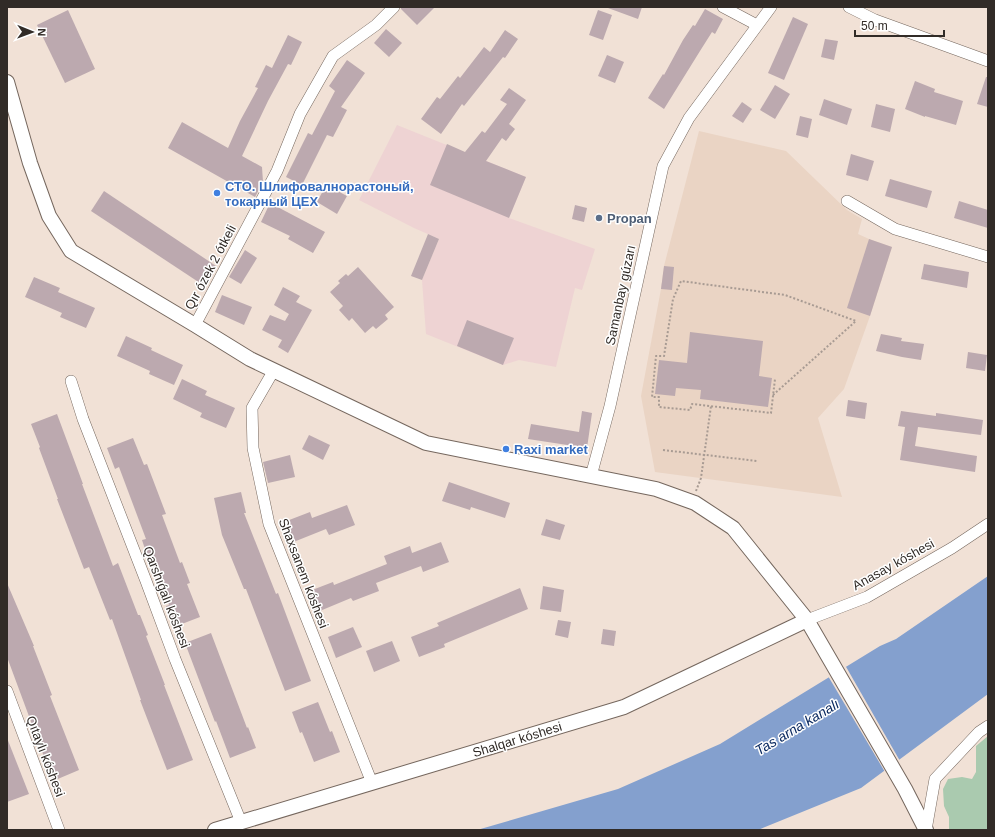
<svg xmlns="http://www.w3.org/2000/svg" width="995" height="837" font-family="Helvetica,sans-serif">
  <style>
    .industrial { fill: #eed3d3 }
    .built { fill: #ead4c4 }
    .green { fill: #aacaaf }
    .water { fill: #84a0ce }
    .pier { fill: #f1e1d6 }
    .building { fill: #bca9af }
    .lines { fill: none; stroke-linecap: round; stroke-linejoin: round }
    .minor-casing { stroke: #75675e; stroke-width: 12 }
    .tertiary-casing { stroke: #75675e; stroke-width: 16 }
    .path { stroke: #a89b93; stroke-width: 2; stroke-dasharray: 2 2; stroke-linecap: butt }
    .minor { stroke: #fff; stroke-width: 11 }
    .tertiary { stroke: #fff; stroke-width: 14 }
    .shop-dot { fill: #3f7fe0; stroke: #fff; stroke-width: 1.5 }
    .service-dot { fill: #5c6f8a; stroke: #fff; stroke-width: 1.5 }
    .labels { text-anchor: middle; stroke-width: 3; stroke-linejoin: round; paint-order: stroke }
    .shop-label { font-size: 13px; font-weight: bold; fill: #366cbe; stroke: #fff; text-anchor: start }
    .service-label { font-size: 13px; font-weight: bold; fill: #4e5e75; stroke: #fff; text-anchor: start }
    .street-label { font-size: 13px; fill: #312b27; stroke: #fff }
    .water-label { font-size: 14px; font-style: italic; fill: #0a2960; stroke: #fff }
  </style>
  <rect width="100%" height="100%" fill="#f1e1d6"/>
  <polygon class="industrial" points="397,125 526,177 509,218 595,249 582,290 575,288 556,367 519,360 503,365 426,334 422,280 439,239 414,228 359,200"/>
  <polygon class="built" points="699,131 786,151 847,210 862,219 858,234 869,239 892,247 870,316 844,389 818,418 842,497 655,472 641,396 661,289 664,266"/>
  <polygon class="green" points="988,736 988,830 949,830 949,817 944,806 943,789 948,779 962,777 972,779 976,772 976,746"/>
  <polygon class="water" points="988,576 988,694 861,788 758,830 477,830 618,789 720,744 880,646 896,639"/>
  <polygon class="pier" points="845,665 900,761 885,772 828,676"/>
  <g class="building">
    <polygon points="401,7 435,7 417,25 401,9"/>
    <polygon points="609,7 642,7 638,19 608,8"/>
    <polygon points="705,9 723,19 715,34 712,32 700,51 664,109 648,98 663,74 664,75 683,40 693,25 695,26"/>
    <polygon points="68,10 95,69 65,83 37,25"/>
    <polygon points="598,10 612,15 603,40 589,35"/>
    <polygon points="793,17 808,24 784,80 768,73"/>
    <polygon points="386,29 402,43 389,57 374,43"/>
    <polygon points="505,30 518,39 505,58 503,57 464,106 462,104 441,134 421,119 437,97 440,99 458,76 460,78 484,47 490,52"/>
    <polygon points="288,35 302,42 291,65 288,64 268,101 242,156 262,167 263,182 255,197 168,148 182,122 228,148 240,121 258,88 255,87 266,65 272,68"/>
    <polygon points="825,39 838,41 834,60 821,57"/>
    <polygon points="607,55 624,62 615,83 598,76"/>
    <polygon points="347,60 365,73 341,107 347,110 333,137 327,135 302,185 286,177 308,133 312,135 335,91 329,86"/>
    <polygon points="986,77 988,77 988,107 977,104"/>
    <polygon points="915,81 935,89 934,92 963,101 956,125 925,116 925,117 905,109"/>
    <polygon points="775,85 790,94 775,119 760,110"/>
    <polygon points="509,88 526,100 509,124 515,129 506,141 502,138 486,161 526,177 509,218 430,185 447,144 465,152 482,131 485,133 507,104 500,100"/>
    <polygon points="824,99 852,109 847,125 819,115"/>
    <polygon points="742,102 752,109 743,123 732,116"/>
    <polygon points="876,104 895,109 890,132 871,127"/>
    <polygon points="800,116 812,119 808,138 796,135"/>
    <polygon points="851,154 874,161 868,181 846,175"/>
    <polygon points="890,179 932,191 927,208 885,196"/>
    <polygon points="326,185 347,196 337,214 317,202"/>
    <polygon points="104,191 216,266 203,285 91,211"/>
    <polygon points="959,201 988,210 988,228 954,218"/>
    <polygon points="270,203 325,232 313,253 288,239 290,236 261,222"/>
    <polygon points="575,205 587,208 584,222 572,219"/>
    <polygon points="428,234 439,239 422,280 411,276"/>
    <polygon points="869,239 892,247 870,316 847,308"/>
    <polygon points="245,250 257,258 241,284 229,277"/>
    <polygon points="924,264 969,272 967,288 921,279"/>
    <polygon points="664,266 674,267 672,290 661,289"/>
    <polygon points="358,267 394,307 385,315 388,319 376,329 373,326 365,333 352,318 349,321 339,310 343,306 330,292 340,283 338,281 346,274 348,276"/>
    <polygon points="34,277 60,288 58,292 95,308 86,328 60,317 62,313 25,297"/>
    <polygon points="283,287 300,296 296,302 312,310 288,353 278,347 282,340 262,330 270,315 285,321 289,314 274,305"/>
    <polygon points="222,295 252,307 244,325 215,312"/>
    <polygon points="467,320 514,338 503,365 457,346"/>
    <polygon points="690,332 763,341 759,376 772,378 768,407 700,399 701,390 676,388 675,396 655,394 659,360 687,363"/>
    <polygon points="881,334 902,338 901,341 924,344 921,360 902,357 876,351"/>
    <polygon points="126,336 152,348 151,350 183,365 174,385 149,374 150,371 117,356"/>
    <polygon points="968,352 987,355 985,371 966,368"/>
    <polygon points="182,379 207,391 205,395 235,408 226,428 200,417 202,413 173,399"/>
    <polygon points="848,400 867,403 865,419 846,416"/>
    <polygon points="582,411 592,413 587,448 528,439 531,424 579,432"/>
    <polygon points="901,411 936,416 936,413 983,420 981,435 918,427 915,446 977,456 975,472 900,460 905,427 898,426"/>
    <polygon points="57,414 83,484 82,484 113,566 118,563 138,615 140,615 148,635 146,636 165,685 164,685 193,760 167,770 140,700 141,700 112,619 110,620 89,567 84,569 57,499 58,499 39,448 40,447 31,424"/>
    <polygon points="309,435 330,445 323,460 302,449"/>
    <polygon points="133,438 144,465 147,464 166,514 162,515 180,563 182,562 190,583 187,584 200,617 174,627 166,606 169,605 151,560 149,561 142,540 146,539 119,467 115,469 107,448"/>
    <polygon points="290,455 295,477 268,483 263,462"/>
    <polygon points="449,482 510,503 505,518 471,507 470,510 442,501"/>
    <polygon points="241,492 246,513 244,513 276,594 278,593 311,681 285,691 246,589 244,589 222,535 214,498"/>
    <polygon points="347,505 355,525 329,535 326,529 291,543 284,522 310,512 312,518"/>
    <polygon points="546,519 565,525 560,540 541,535"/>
    <polygon points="441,542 449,562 423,572 421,566 376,583 379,591 353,601 351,598 315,613 307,592 333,582 334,585 387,564 384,556 410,546 412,553"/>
    <polygon points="7,583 34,646 33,646 52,695 50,696 79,770 53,781 7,657"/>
    <polygon points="543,586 564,590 561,612 540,609"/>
    <polygon points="520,588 528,609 444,644 445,647 419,657 411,637 439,626 437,623"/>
    <polygon points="558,620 571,622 568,638 555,635"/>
    <polygon points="353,627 362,647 336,658 328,637"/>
    <polygon points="603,629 616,631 614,646 601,644"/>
    <polygon points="211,633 247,728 248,727 256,748 230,758 216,721 215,722 185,643"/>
    <polygon points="392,641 400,661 374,672 366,651"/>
    <polygon points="318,702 330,732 332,731 340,752 314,762 302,732 300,733 292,712"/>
    <polygon points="7,738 29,794 7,802"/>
  </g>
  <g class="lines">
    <g class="minor-casing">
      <g id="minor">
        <polyline points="723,7 757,25"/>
        <polyline points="849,7 875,20 988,61"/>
        <polyline points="847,201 895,229 988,257"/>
        <polyline points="195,325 277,171 300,114 333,56 376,25 394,7"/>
        <polyline points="274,370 252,408 253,448 269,524 372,783"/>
        <polyline points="71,381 83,419 146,581 175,659 241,822"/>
        <polyline points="591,476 610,406 663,166 689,118 771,7"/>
        <polyline points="807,620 867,597 952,548 988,524"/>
        <polyline points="7,691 59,830"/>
        <polyline points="926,830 935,779 979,732 988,726"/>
      </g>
    </g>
    <g class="tertiary-casing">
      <g id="tertiary">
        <polyline points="7,82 30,163 49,216 71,251 195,325 250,359 426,443 656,489 695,503 733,528 807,620 905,789 926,830"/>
        <polyline points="215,830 624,707 807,620"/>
      </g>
    </g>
    <g class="path">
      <polyline points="773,395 856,321 785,295 681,281 673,299 664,356 656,356 652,397 659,397 659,407 690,410 692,404 771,413 775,379"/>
      <polyline points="663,450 757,461"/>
      <polyline points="696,491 701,478 711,406"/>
    </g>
    <use href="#minor" class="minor"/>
    <use href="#tertiary" class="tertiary"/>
  </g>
  <g class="shop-dot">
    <circle cx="217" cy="193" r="4"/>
    <circle cx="506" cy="449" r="4"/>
  </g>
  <circle class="service-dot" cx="599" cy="218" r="4"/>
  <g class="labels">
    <g class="shop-label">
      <text x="225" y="191">СТО. Шлифовалнорастоный,<tspan x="225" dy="15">токарный ЦЕХ</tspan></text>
      <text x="514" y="454">Raxi market</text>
    </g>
    <g class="service-label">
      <text x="607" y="223">Propan</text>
    </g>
    <g class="street-label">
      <text transform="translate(210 267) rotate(-62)" y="5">Qır ózek 2 ótkeli</text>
      <text transform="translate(620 295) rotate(-78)" y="5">Samanbay gúzarı</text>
      <text transform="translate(893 564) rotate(-29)" y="5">Anasay kóshesi</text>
      <text transform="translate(304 573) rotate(69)" y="5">Shaxsanem kóshesi</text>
      <text transform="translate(167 597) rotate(69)" y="5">Qarshıǵalı kóshesi</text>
      <text transform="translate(517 739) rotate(-17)" y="5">Shalqar kóshesi</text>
      <text transform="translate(46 756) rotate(69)" y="5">Qıtaylı kóshesi</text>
    </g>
    <g class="water-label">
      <text transform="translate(797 727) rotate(-31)" y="5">Tas arna kanalı</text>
    </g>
  </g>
  <rect width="995" height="837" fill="none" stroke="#312b27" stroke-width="16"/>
  <g transform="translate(32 32) rotate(91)" stroke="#ffffff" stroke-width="3" paint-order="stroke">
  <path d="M0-3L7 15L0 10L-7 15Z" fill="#312b27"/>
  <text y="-6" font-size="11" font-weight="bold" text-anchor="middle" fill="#312b27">N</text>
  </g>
  <path d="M855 30v6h89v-6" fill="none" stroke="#312b27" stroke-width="2"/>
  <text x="861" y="30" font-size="12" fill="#312b27" stroke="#ffffff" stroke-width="3" paint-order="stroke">50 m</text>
</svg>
